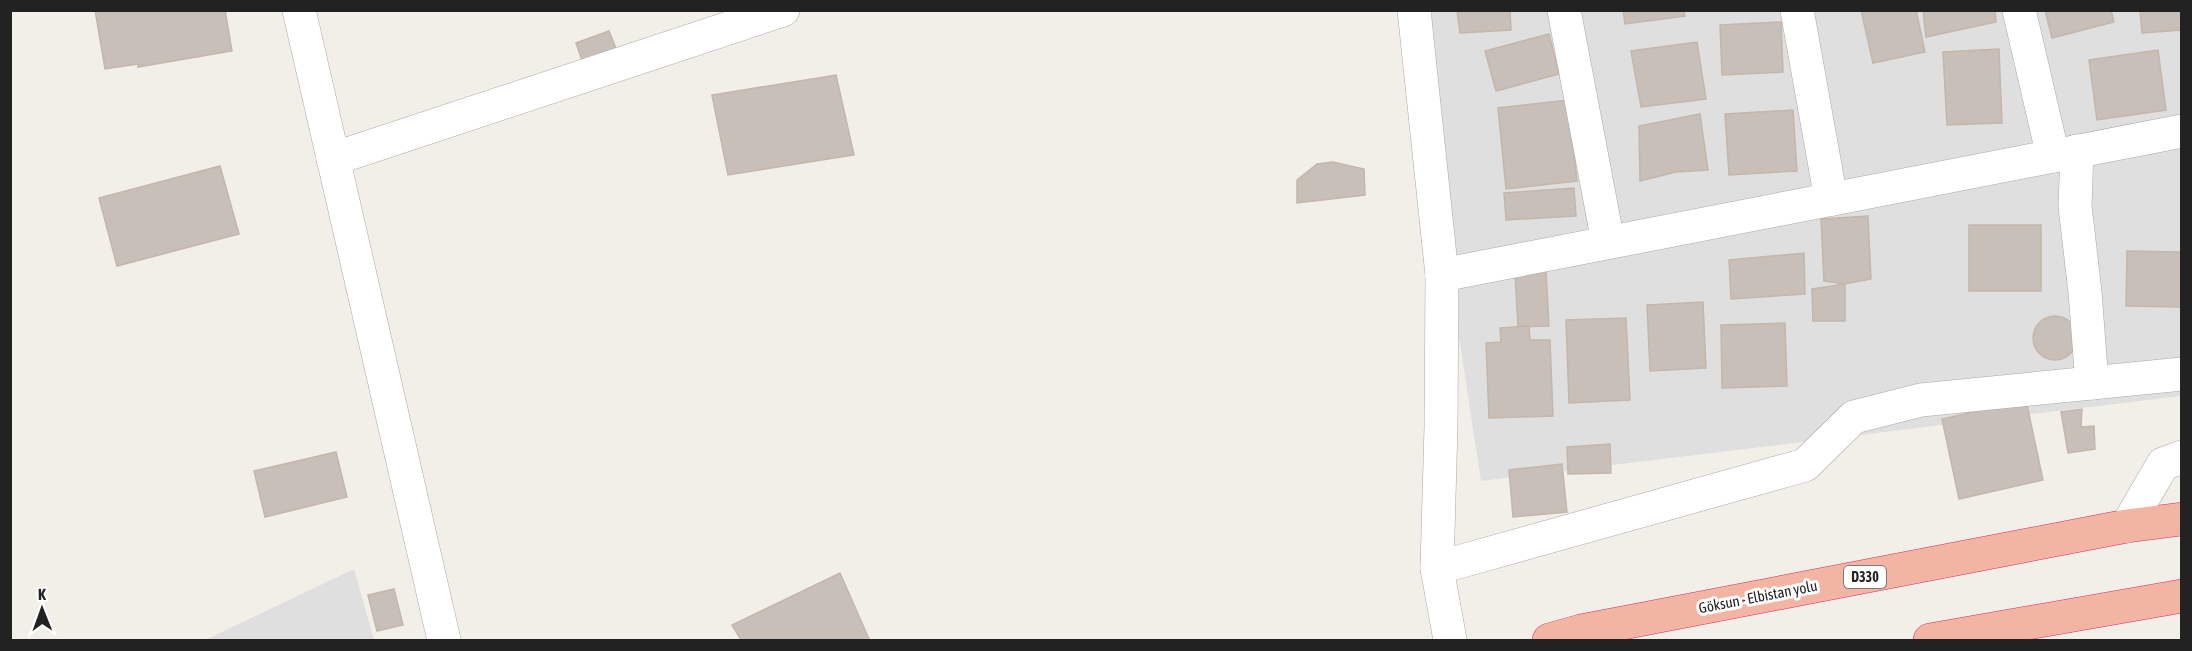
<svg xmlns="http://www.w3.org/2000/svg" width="2192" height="651" font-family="'Asap Condensed',sans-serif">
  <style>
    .residential { fill: #e0dfdf }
    .building { fill: #c7bfb8; stroke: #c4b6ab; stroke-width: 1.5 }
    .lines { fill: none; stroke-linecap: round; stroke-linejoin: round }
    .minor-casing { stroke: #a9a9a9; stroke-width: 34 }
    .trunk-casing { stroke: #dc2a67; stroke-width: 34 }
    .minor { stroke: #fff; stroke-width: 33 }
    .trunk { stroke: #f2b4a3; stroke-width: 33 }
    .labels { text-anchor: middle; stroke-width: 6; stroke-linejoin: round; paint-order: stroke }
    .shield { fill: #fff; stroke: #646464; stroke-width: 1.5 }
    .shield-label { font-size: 14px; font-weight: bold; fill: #222 }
    .street-label { font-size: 15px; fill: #222; stroke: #fff }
  </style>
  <rect width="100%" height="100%" fill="#f2efe9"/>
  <g class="residential">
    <polygon points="1409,11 2181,11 2181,396 1481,481"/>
    <polygon points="354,569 374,640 205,640"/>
  </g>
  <g class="building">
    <polygon points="95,10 225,10 232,51 138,67 138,64 105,69"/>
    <polygon points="1457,10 1510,10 1511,30 1460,33"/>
    <polygon points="1623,10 1684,10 1685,16 1625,24"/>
    <polygon points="1861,10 1916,10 1925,52 1873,63"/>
    <polygon points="1923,10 1995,10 1996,22 1926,37"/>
    <polygon points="2045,10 2111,10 2114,22 2052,38"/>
    <polygon points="2140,10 2182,10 2182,30 2142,33"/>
    <polygon points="1781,22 1783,72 1722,75 1720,25"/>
    <polygon points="609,31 619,56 585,69 576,43"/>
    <polygon points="1549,34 1559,74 1496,91 1485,51"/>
    <polygon points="1697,42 1706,99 1641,107 1631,51"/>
    <polygon points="1999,49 2002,123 1947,125 1943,52"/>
    <polygon points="2158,50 2166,110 2097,120 2089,60"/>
    <polygon points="836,75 854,155 728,175 712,95"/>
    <polygon points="1568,100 1577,181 1506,189 1498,108"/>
    <polygon points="1793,110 1797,171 1729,175 1725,114"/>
    <polygon points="1700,114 1708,170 1676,172 1640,181 1639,126"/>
    <polygon points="1333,162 1364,169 1365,195 1297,203 1297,180 1317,164"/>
    <polygon points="220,166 239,234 117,266 99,198"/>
    <polygon points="1574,188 1576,216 1506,220 1504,193"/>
    <polygon points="1868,216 1871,279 1845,284 1824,281 1821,219"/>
    <rect x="1969" y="225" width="72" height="66"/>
    <polygon points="2127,251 2182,252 2182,307 2126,306"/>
    <polygon points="1804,253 1805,294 1731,299 1729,260"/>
    <polygon points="1546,271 1549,326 1518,327 1515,272"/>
    <polygon points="1845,284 1845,321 1813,321 1812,289"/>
    <polygon points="1703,302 1706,368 1650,371 1647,305"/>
    <circle cx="2055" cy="338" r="22"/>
    <polygon points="1626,318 1630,400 1569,403 1566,320"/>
    <polygon points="1785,323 1787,386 1722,388 1721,325"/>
    <polygon points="1529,326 1530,340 1550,340 1553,416 1489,418 1486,343 1501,342 1500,328"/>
    <polygon points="2026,400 2043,480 1959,499 1942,419"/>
    <polygon points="2082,409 2081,427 2094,426 2095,449 2068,453 2061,412"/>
    <polygon points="1610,444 1611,473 1568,474 1567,447"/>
    <polygon points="336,452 347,497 265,517 254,471"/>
    <polygon points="1562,464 1567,512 1513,517 1509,470"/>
    <polygon points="840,573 869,639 865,640 741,640 732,625"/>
    <polygon points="394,589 403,625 377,631 368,595"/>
  </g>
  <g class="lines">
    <g class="minor-casing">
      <g id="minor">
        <polyline points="299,10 444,640"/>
        <polyline points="1414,10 1442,275 1441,426 1437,568 1450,640"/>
        <polyline points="1564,10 1608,242"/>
        <polyline points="1797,10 1831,199"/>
        <polyline points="2019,10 2053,156"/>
        <polyline points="2077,151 2075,206 2085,292 2092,383"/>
        <polyline points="333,159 783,10"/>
        <polyline points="1442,275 2182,131"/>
        <polyline points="2127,526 2163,464 2182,457"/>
        <polyline points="1437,568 1805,465 1854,417 1921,400 2182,374"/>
      </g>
    </g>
    <g class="trunk-casing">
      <g id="trunk">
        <polyline points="1549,640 1581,631 2127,526 2182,519"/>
        <polyline points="1930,640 2182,596"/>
      </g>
    </g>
    <use href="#minor" class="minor"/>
    <use href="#trunk" class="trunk"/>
  </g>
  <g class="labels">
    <rect class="shield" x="1844" y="566" width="42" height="22" rx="4.5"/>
    <g class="shield-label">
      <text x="1865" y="582">D330</text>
    </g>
    <g class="street-label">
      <text transform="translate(1758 597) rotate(-11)" y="5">Göksun - Elbistan yolu</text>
    </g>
  </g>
  <rect width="2192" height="651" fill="none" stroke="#222222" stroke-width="24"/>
  <g transform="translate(42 609) rotate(359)" stroke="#ffffff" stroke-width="4.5" paint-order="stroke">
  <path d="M0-4.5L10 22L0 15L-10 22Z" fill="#222222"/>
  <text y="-9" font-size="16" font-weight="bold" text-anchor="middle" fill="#222222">K</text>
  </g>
</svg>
